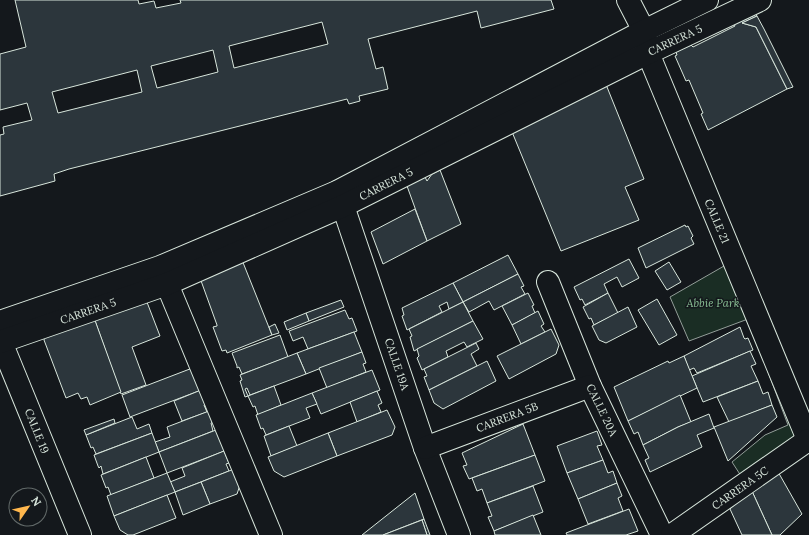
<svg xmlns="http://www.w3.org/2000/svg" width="809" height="535" font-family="Lora,serif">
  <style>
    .green { fill: #1a2d24; stroke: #939e99 }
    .building { fill: #2c363c; stroke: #d8e6dc; fill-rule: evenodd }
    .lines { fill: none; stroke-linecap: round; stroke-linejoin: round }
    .minor-casing { stroke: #d8e6dc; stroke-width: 24 }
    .tertiary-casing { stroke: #d8e6dc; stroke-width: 24 }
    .minor { stroke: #14181c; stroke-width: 22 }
    .tertiary { stroke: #14181c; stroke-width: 22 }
    .labels { text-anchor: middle; stroke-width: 3; stroke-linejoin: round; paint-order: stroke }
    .street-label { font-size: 11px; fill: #d8e6dc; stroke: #14181c }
    .park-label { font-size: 11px; font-style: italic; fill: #8ac095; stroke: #14181c }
  </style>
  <rect width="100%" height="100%" fill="#14181c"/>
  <polygon class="green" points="724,266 751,317 797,439 743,479 732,462 765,435 788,425 748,319 689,341 670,297"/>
  <g class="building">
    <path d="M15,0h123l1,4 15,-3 2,7 25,-5 -1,-3h371l3,9 -73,19 -4,-17 -109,28 8,30 7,-2 5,22 -29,7 1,5 -11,3 -2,-5 -278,70 -15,5 1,7 -55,15v-61l4,-1 -1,-7 29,-7 -5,-17 -27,7v-56l26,-7zM322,22l6,22 -94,24 -5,-22zM213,50l5,22 -61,16 -6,-22zM137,70l5,22 -84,21 -6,-21z"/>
    <polygon points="755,13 757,16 742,23 756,27 787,89 708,130 701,114 703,113 689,80 686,81 675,56 677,55 676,52 691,45 693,47 735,26 734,24"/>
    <polygon points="757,16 764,29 793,87 787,89 756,27 742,23"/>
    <polygon points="605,82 644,179 625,187 639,220 561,251 510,127"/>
    <polygon points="440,170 461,224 427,241 407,186 425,177 427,181 432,174"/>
    <polygon points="415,209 427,241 383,264 371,232"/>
    <polygon points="685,225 686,227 688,226 693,236 691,238 694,244 646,268 638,248"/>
    <polygon points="508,255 518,274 463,302 453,283"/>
    <polygon points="629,259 639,278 622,287 617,277 604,284 608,293 585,305 582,299 580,300 574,287"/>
    <polygon points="242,260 272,335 227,353 226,350 222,351 213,327 217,326 217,325 200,278"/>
    <polygon points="669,262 681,282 667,290 655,271"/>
    <polygon points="518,274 524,286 521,287 525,294 494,310 489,301 469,312 463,302"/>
    <polygon points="453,283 463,302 449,309 447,302 439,306 442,312 407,330 402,316 404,315 402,308"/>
    <polygon points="528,293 534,305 532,306 535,313 512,325 502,306"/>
    <polygon points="608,293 618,313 594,325 591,318 589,319 583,307"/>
    <polygon points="145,297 160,336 132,347 146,385 121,394 93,315"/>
    <polygon points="657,299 677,335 659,345 638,310"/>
    <polygon points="341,300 344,307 309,321 306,313"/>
    <polygon points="463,302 473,321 414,351 410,337 412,336 409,329"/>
    <polygon points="628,307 637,327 606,343 599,340 592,326"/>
    <polygon points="345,310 349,319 352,318 357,331 308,349 303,337 293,341 289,331"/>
    <polygon points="538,311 544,324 541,326 545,332 521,344 512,325"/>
    <polygon points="306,313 309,321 287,330 284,322"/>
    <polygon points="93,315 121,392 90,405 87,397 81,399 78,393 66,398 44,340 46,330"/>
    <polygon points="473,321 483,339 467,347 464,342 446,351 448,357 422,370 417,358 419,356 417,349"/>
    <polygon points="275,324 279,333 272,335 269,327"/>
    <polygon points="740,327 744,338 745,339 748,338 753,350 697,373 694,368 689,370 684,356"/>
    <polygon points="551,329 559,345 556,354 509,379 497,356"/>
    <polygon points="354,332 362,352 306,374 297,353"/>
    <polygon points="280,335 288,357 242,374 239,367 237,368 237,366 232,353"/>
    <polygon points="476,343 479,349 471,354 477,366 429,390 424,377 427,376 424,369"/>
    <polygon points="750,351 756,364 751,366 758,381 703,402 692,376"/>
    <polygon points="362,352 366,363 363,364 366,372 327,388 319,368"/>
    <polygon points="297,353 306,374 250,395 247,388 245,389 248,396 245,397 240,381 242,380 240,375"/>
    <polygon points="684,356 697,388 628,421 614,387 668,361 669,363"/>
    <polygon points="487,361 496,381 443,409 434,403 429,390"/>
    <polygon points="195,367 204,389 130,417 122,395"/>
    <polygon points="372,370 380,390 321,414 312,393"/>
    <polygon points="758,381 763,394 768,392 772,405 729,422 717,397"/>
    <polygon points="274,386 281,405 258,415 255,406 253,407 248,396"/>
    <polygon points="201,390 206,404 204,405 207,412 182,421 174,401"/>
    <polygon points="377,391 382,403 378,405 381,412 357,422 350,402"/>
    <polygon points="312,393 317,404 306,408 310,418 266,435 263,428 261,429 256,415"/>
    <polygon points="680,395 691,422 678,427 643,445 638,432 634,434 628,421"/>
    <polygon points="772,405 777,417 728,461 714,427"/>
    <polygon points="387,410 395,427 392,435 337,456 328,433"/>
    <polygon points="209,411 213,422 211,423 213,431 159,452 155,442 170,437 167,427"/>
    <polygon points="709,414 714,428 697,435 702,447 650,472 645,460 649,458 643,445 678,427"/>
    <polygon points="132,417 137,429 149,424 152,433 96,454 93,447 91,448 86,435"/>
    <polygon points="114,419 115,423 86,435 84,430"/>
    <polygon points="523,424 535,455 469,479 463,466 467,465 462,453"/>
    <polygon points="289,426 297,446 271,456 264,436"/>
    <polygon points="216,430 227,450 167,473 159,452"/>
    <polygon points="597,431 602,445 597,446 603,460 567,473 557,446"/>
    <polygon points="152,433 159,452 103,474 101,466 99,468 98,466 94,455"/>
    <polygon points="328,433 337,456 284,477 274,471 268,457"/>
    <polygon points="224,451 229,463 226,464 229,471 175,492 170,482 185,476 182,468"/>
    <polygon points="535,455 545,481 487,503 482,489 477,491 472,478"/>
    <polygon points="146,457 154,478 111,495 108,487 106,488 101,475"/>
    <polygon points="603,460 608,473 613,471 617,483 578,499 567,473"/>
    <polygon points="234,469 240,485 237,494 210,504 201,482"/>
    <polygon points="777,470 802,514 780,535 772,535 751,489"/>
    <polygon points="167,473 175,492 114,516 107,496"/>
    <polygon points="201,482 210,504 183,515 175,492"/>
    <polygon points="617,483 622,496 618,498 623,511 588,524 578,499"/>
    <polygon points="533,486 543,512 494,531 488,517 492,516 487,503"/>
    <polygon points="751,489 772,535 742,535 730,509"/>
    <polygon points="415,493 424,519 383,535 362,535"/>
    <polygon points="167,495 176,518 133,535 128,535 120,530 114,516"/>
    <polygon points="629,509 638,531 626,535 567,535 566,533"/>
    <polygon points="533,515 541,535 495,535 494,531"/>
    <polygon points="424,519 430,535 427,535 422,520"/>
    <polygon points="422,520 427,535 383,535"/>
  </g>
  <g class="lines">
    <g class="minor-casing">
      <g id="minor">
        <polyline points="628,0 644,31 648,53 809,442"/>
        <polyline points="337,192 343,206 425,448 459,535"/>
        <polyline points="548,282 590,386 662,535"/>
        <polyline points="167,284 271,535"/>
        <polyline points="0,325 1,342 80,535"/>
        <polyline points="425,448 590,386"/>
        <polyline points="672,535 808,440"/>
      </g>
    </g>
    <g class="tertiary-casing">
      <g id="tertiary">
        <polyline points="0,322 160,267 337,192 644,31 707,0"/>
        <polyline points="0,342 167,284 343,206 648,53 760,0"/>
      </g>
    </g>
    <use href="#minor" class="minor"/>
    <use href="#tertiary" class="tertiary"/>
  </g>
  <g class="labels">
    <g class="street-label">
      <text transform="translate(675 40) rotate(-25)" y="4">CARRERA 5</text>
      <text transform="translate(386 184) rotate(-27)" y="4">CARRERA 5</text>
      <text transform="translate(717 221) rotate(67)" y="4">CALLE 21</text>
      <text transform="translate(88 311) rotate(-19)" y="4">CARRERA 5</text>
      <text transform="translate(397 364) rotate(71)" y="4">CALLE 19A</text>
      <text transform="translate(602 410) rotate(64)" y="4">CALLE 20A</text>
      <text transform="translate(507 417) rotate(-21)" y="4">CARRERA 5B</text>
      <text transform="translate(37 431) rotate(68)" y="4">CALLE 19</text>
      <text transform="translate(740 488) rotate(-35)" y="4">CARRERA 5C</text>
    </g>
    <g class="park-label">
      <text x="713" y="307">Abbie Park</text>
    </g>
  </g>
  <g transform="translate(28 507) rotate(56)"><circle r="19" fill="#14181c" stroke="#626a69"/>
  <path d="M0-3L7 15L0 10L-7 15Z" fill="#ffb74d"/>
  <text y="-6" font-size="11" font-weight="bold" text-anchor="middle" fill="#d8e6dc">N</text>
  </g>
</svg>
